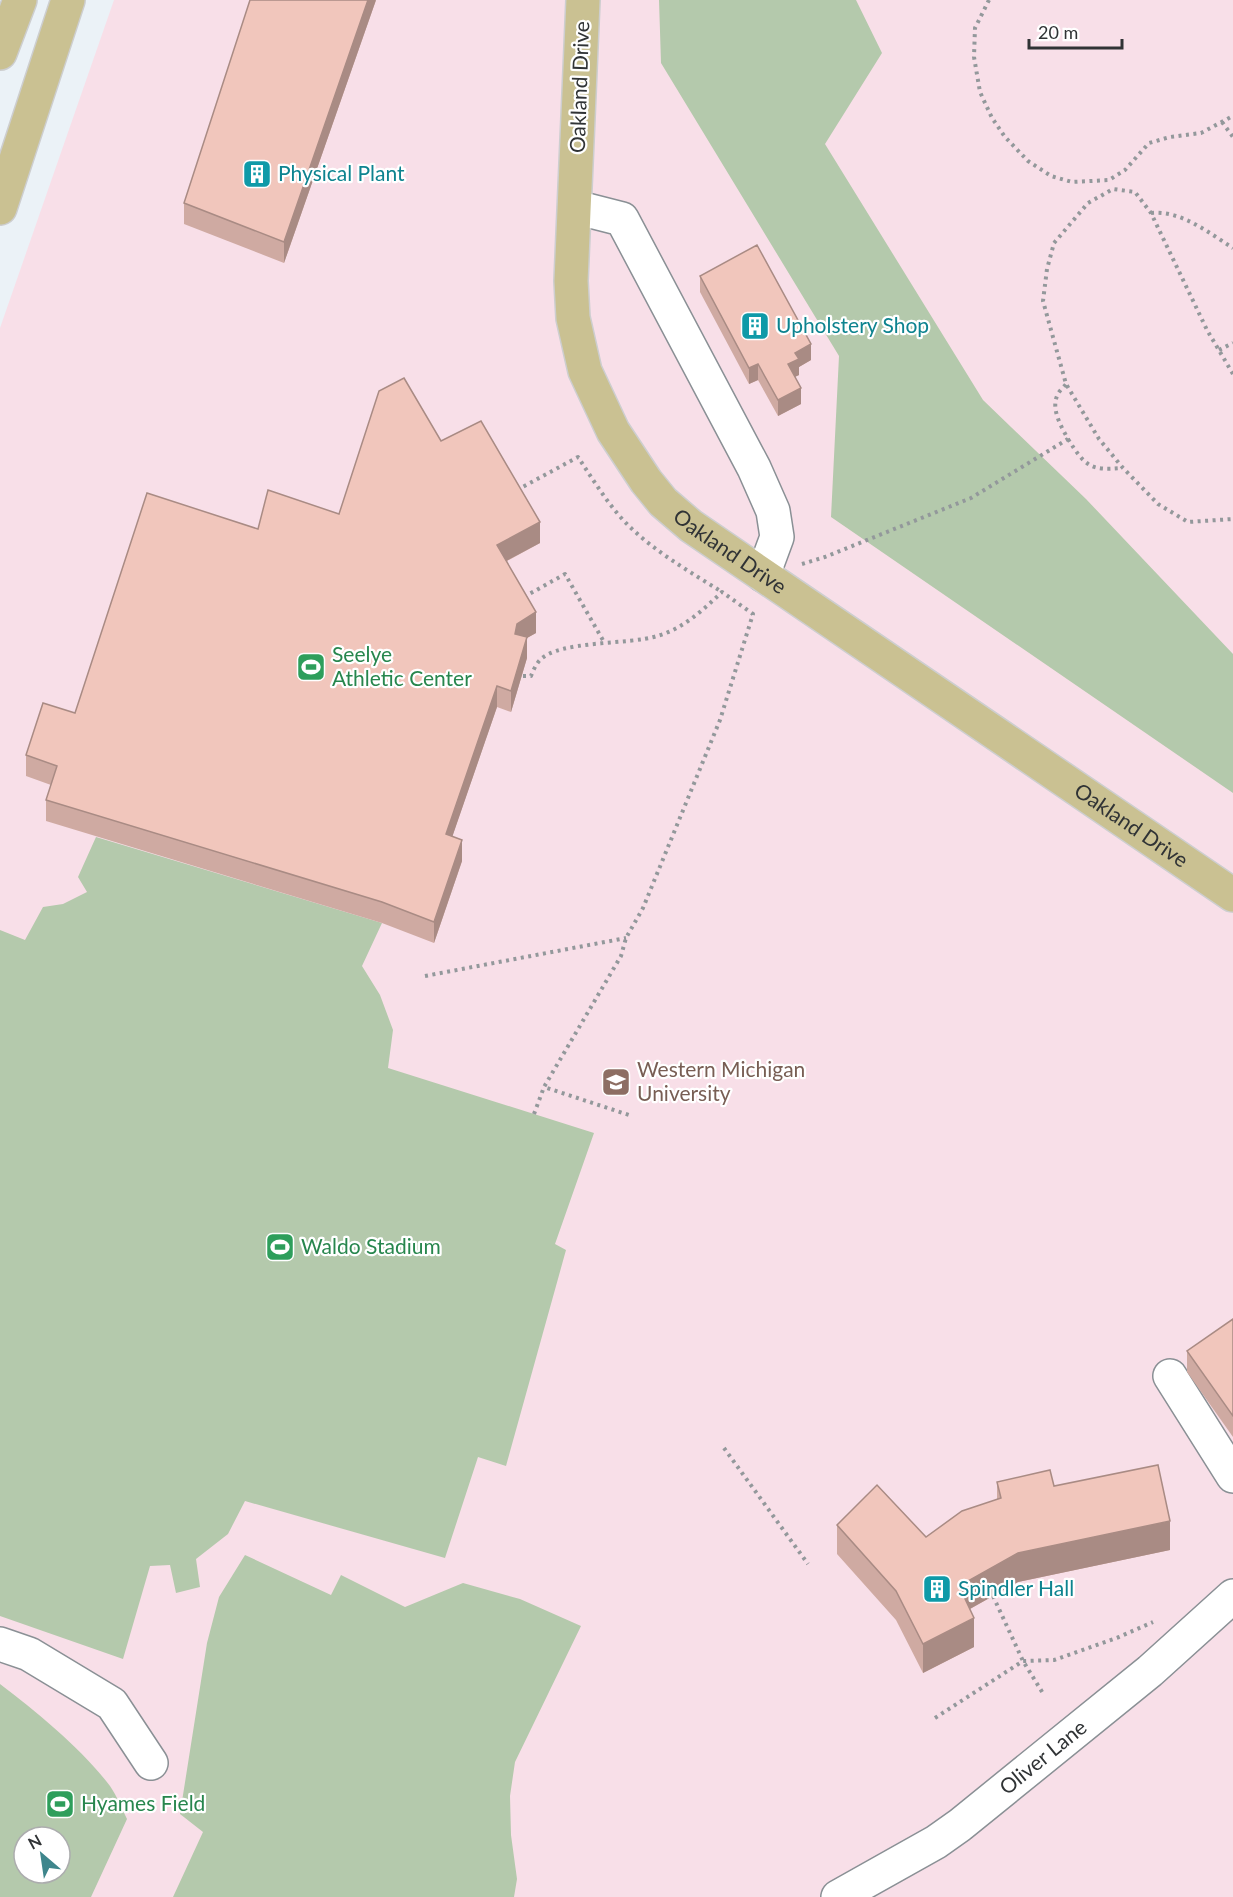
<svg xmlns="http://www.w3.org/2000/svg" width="1233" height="1897" font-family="Lato,sans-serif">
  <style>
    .education { fill: #f8dfe8; fill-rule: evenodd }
    .green { fill: #b4c9ac; fill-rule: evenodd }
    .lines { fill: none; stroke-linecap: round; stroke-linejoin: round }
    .minor-casing { stroke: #8a9095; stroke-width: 36 }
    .major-casing { stroke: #cdcecf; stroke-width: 36 }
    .path { stroke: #93989b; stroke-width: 4; stroke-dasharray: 3 4.5; stroke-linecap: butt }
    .minor { stroke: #fff; stroke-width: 33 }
    .major { stroke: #cac192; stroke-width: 33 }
    .wall { fill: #cfaaa2 }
    .shaded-wall { fill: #a98b84 }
    .building { fill: #f1c6bc; stroke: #a98b84; stroke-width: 1.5 }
    .labels { text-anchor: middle; stroke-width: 4.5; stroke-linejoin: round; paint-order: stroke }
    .street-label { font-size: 21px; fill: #303335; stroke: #fff }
    .culture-label { font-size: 21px; fill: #0d838f; stroke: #fff; text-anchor: start }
    .leisure-label { font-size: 21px; fill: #27864d; stroke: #fff; text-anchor: start }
    .education-label { font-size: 21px; fill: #785e54; stroke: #fff; text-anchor: start }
  </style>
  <rect width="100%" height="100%" fill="#ebf2f7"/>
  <path class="education" d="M114,0h1119v1897h-1233v-1569zM24,1837h36v36h-36z"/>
  <g class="green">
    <polygon points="659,0 856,0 882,53 825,144 983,400 1086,499 1233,654 1233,793 831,517 839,356 661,63"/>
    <polygon points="96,837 382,923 362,966 380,995 393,1030 388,1068 594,1133 555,1244 566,1250 506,1466 478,1457 445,1558 245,1501 228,1534 196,1559 200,1587 176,1593 170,1565 150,1566 123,1659 0,1616 0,930 25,940 43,907 63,904 87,892 78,877"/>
    <polygon points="245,1555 331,1595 341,1575 405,1607 463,1583 520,1599 581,1626 515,1762 510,1796 511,1835 517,1879 514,1897 173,1897 203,1832 180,1814 207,1643 219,1597"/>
    <path d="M0,1684c38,29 81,64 110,102 7,10 12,23 17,33l-36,78h-91zM24,1837h36v36h-36z"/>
  </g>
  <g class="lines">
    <g class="minor-casing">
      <g id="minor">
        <polyline points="575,207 622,219 754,468 773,511 777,537 763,575"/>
        <polyline points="1170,1376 1233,1476"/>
        <polyline points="0,1644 29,1654 112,1704 151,1763"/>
        <path id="s1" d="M838,1897l98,-55 24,-17 190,-154 83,-75"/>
      </g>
    </g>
    <g class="major-casing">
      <g id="major">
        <path id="s2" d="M583,0l-12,281 2,37 12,53 28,60 33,50 17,21 28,24 542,369"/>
        <polyline points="0,53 20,0"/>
        <polyline points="0,208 68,0"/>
      </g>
    </g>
    <g class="path">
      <polyline points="989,0 975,28 974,57 980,92 992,118 1005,137 1028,161 1051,176 1072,182 1109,180 1125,170 1149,143 1170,137 1201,133 1233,116"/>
      <polyline points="1222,122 1233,137"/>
      <path d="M1151,213c30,-3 58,20 82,35"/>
      <polyline points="1219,350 1233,343"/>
      <polyline points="1233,374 1207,330 1151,213 1135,192 1113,189 1088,203 1054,243 1047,269 1043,301 1066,384 1099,439 1123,468 1158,504 1188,522 1233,519"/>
      <path d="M1068,439c17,27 22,32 54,29"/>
      <path d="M517,490l61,-33c16,24 32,51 53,71 26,25 61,45 91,64"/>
      <path d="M802,564l23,-7 146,-59 97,-59c-6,-11 -17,-29 -11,-43 1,-4 6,-8 9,-12"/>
      <polyline points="524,597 565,574 604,642"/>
      <path d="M523,676h8c2,-5 5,-12 9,-16 19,-20 90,-15 117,-24 26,-7 46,-26 65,-44l31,22 -33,106 -77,188 -17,30 -5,18 -77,131 88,29"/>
      <polyline points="425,976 626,938"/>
      <polyline points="534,1114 544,1087"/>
      <polyline points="724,1448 808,1564"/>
      <polyline points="993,1596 1023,1661 1044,1695"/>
      <polyline points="935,1718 1023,1661 1054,1660 1119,1637 1153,1622"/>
    </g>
    <use href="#minor" class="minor"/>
    <use href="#major" class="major"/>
  </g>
  <g class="wall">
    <polygon points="376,0 284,263 184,224 184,203"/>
    <polygon points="700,276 811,360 799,367 799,375 795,377 801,404 778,416 758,380 749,384 700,292"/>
    <polygon points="339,514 540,543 507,561 536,633 527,638 527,658 511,712 497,707 452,837 462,861 434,943 382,923 46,821 46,800 51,785 26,776 26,755 75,713 258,529"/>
    <polygon points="1233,1319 1233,1437 1187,1372 1187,1351"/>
    <polygon points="997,1482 1054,1486 1170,1550 1018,1582 970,1609 974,1647 923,1673 896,1620 837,1554 837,1525 926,1537 997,1500"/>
  </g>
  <g class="shaded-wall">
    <polygon points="368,0 376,0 284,263 284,242"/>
    <polygon points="811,344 811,360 799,367 799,375 788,380 788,364 795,353"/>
    <polygon points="758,364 758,380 749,384 749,368"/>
    <polygon points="801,388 801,404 778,416 778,400"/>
    <polygon points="540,522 540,543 497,566 497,545"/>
    <polygon points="536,612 536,633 527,638 527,658 511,712 511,691 515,634 517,624"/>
    <polygon points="497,686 497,707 446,855 446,834"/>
    <polygon points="462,840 462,861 434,943 434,922"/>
    <polygon points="1170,1521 1170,1550 1018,1582 959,1615 959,1586 1018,1553"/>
    <polygon points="974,1618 974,1647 923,1673 923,1644"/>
  </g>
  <g class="building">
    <polygon points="250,0 368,0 284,242 184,203"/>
    <polygon points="757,245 811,344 795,353 799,359 788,364 801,388 778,400 758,364 749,368 700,276"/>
    <polygon points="404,378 441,441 481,421 540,522 497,545 536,612 517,624 515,634 527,637 511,691 497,686 446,834 462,840 434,922 382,902 46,800 57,766 26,755 43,703 75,713 147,493 258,529 268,490 339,514 379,391"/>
    <polygon points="1233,1319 1233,1416 1187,1351"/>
    <polygon points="1158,1465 1170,1521 1018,1553 959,1586 974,1618 923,1644 896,1591 837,1525 877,1485 926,1537 962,1511 1001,1498 997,1482 1050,1470 1054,1486"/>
  </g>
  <defs>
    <g id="building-square" transform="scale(1.5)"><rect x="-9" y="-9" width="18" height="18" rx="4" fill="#0f9aa8" stroke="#fff"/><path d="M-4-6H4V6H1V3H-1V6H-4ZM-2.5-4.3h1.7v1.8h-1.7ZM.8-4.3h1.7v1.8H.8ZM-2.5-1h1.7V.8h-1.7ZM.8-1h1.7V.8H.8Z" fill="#fff"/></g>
    <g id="stadium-square" transform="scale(1.5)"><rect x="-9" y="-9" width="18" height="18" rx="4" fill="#2e9e5b" stroke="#fff"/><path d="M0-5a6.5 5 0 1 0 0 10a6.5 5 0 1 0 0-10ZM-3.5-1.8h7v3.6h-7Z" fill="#fff"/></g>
    <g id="university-square" transform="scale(1.5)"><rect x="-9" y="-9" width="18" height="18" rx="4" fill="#8d6e63" stroke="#fff"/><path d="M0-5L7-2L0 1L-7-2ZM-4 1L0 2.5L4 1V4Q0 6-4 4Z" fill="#fff"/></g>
  </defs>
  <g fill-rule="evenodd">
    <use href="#building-square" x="257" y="174"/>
    <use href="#building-square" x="755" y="326"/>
    <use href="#stadium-square" x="311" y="667"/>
    <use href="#university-square" x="616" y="1082"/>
    <use href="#stadium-square" x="280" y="1247"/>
    <use href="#building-square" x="937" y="1589"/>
    <use href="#stadium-square" x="60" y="1804"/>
  </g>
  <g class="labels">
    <g class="street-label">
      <text transform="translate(580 87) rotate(-88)" y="7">Oakland Drive</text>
      <text dy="7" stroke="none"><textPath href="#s2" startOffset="609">Oakland Drive</textPath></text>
      <text dy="7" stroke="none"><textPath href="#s2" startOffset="1095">Oakland Drive</textPath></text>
      <text dy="7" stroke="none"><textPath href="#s1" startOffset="249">Oliver Lane</textPath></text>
    </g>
    <g class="culture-label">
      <text x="278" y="181">Physical Plant</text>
      <text x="776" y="333">Upholstery Shop</text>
      <text x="958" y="1596">Spindler Hall</text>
    </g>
    <g class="leisure-label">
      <text x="332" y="662">Seelye<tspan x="332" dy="24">Athletic Center</tspan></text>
      <text x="301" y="1254">Waldo Stadium</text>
      <text x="81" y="1811">Hyames Field</text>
    </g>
    <g class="education-label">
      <text x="637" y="1077">Western Michigan<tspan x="637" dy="24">University</tspan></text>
    </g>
  </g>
  <g transform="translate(42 1855) rotate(331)"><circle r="28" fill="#ffffff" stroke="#acadae" stroke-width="1.5"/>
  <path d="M0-4.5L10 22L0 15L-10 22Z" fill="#3e868c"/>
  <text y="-9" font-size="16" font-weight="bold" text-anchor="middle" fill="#303335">N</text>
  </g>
  <path d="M1029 39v9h93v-9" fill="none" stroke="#303335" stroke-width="3"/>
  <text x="1038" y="39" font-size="18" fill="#303335" stroke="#ffffff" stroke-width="4.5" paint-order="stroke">20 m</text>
</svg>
